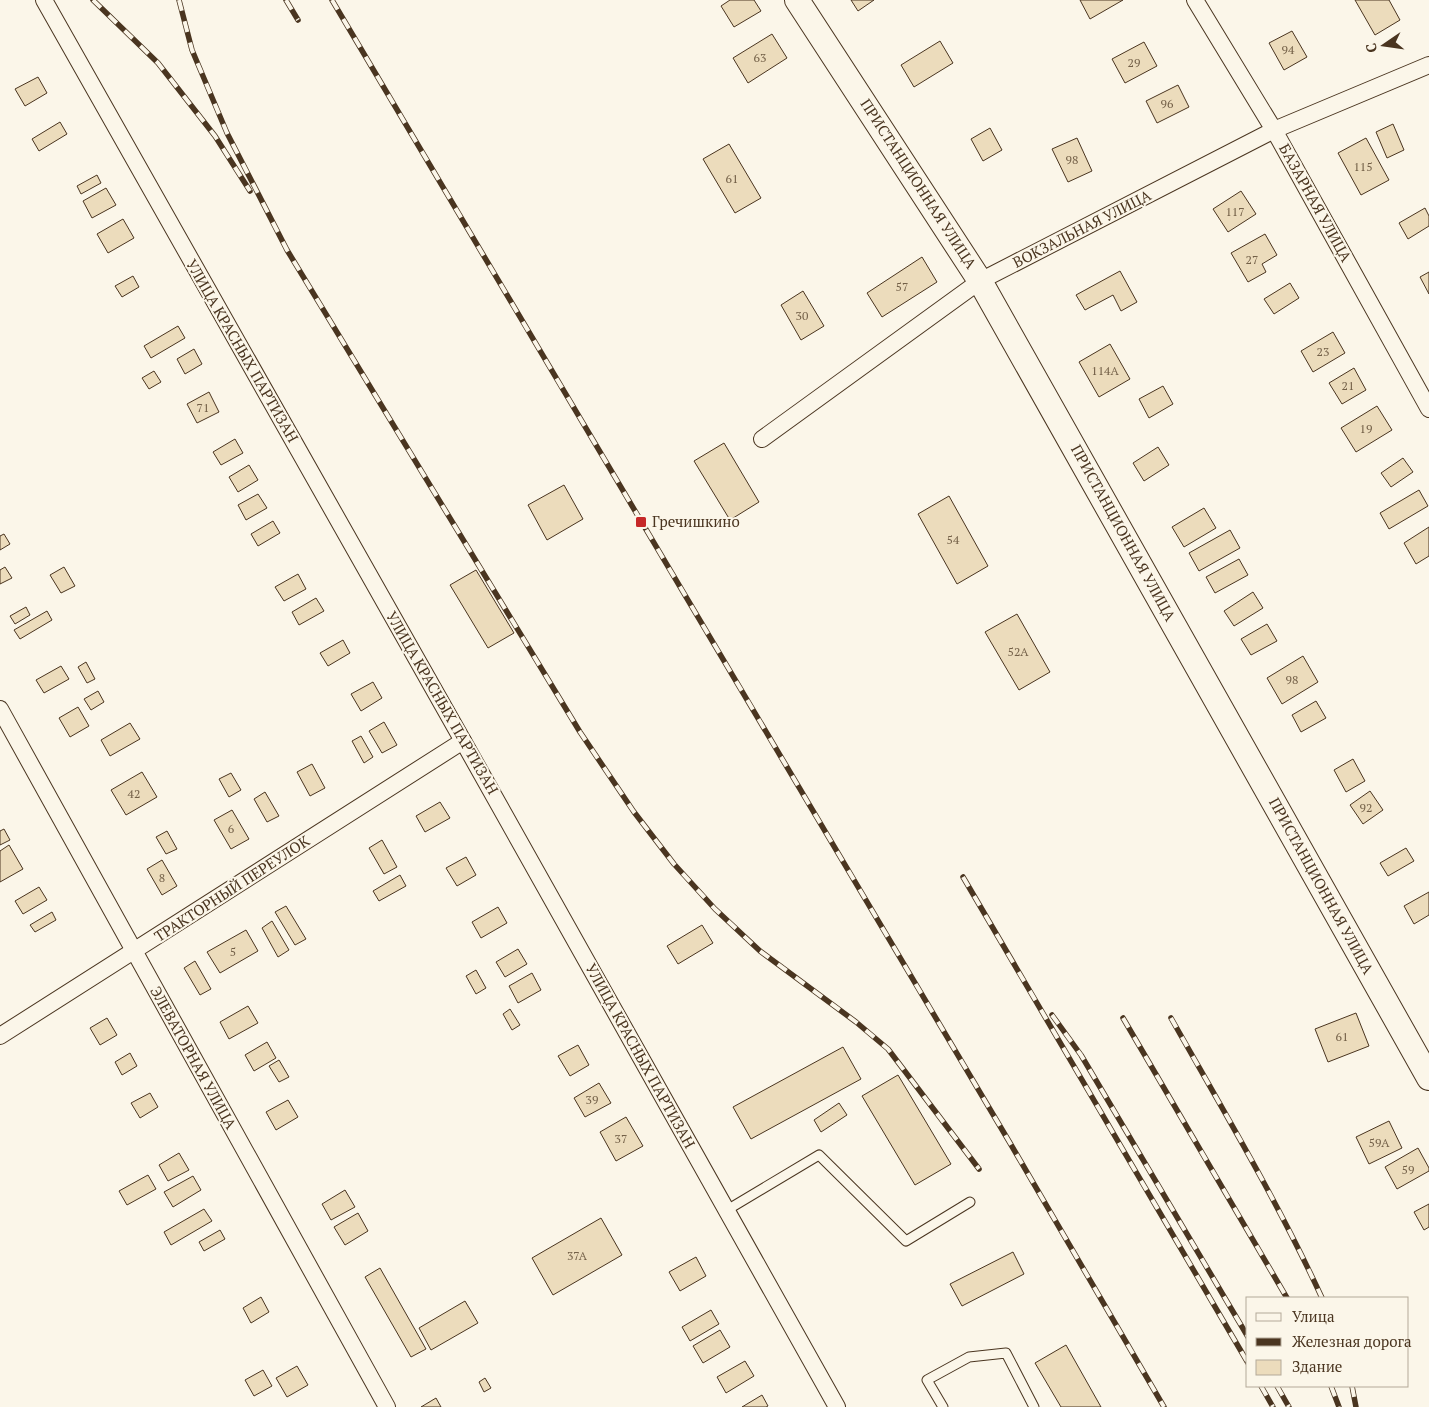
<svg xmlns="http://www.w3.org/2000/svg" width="1429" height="1407" font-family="'PT Serif',serif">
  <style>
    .building { fill: #ecdcbc; stroke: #4a3520 }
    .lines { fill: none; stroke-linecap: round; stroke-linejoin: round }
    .lane-casing { stroke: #4a3520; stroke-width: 11 }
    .street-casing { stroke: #4a3520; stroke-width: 18 }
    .secondary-casing { stroke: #4a3520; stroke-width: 26 }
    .lane { stroke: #fbf6e9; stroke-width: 9 }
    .street { stroke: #fbf6e9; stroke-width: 16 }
    .secondary { stroke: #fbf6e9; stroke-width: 24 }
    .rail-casing { stroke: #4a3520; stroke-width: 5.5 }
    .rail { stroke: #fbf6e9; stroke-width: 4; stroke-dasharray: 11; stroke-linecap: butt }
    .poi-dot { fill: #c62828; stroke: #fbf6e9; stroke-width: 2 }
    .labels { text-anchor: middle; stroke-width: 4; stroke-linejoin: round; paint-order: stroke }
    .number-label { font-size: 12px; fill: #725f47 }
    .street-label { font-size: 15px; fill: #4a3520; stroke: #fbf6e9 }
    .poi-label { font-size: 15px; fill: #4a3520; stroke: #fbf6e9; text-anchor: start }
  </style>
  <rect width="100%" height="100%" fill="#fbf6e9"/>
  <g class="building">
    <polygon points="730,0 754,0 761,11 734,27 721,6"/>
    <polygon points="851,0 874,0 858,11"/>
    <polygon points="1080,0 1123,0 1090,19"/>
    <polygon points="1355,0 1389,0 1400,20 1375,35"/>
    <polygon points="1292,31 1307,57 1284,70 1269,43"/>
    <polygon points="772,34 787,58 748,83 733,58"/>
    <polygon points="940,41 953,63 914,87 901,65"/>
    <polygon points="1144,42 1157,66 1125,83 1112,59"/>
    <polygon points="38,77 47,93 25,106 15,89"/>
    <polygon points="1178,85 1189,107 1157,123 1146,101"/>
    <polygon points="60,122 67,134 39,151 32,139"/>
    <polygon points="1393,124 1404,150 1387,158 1376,132"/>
    <polygon points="990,128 1002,150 983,161 971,139"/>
    <polygon points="1077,138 1092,171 1068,182 1052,149"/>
    <polygon points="1366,138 1389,180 1361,195 1338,153"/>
    <polygon points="729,144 761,198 735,213 703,159"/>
    <polygon points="97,175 101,183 81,194 77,186"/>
    <polygon points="106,188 116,205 92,218 83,201"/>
    <polygon points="1241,191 1256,214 1228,232 1213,209"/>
    <polygon points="1425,208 1429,216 1429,226 1408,239 1399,223"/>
    <polygon points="123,219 134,238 108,253 97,234"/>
    <polygon points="1265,234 1277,255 1262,264 1266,272 1248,282 1231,253"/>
    <polygon points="922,257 937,282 882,317 867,293"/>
    <polygon points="1120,271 1137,302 1121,311 1113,295 1085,310 1076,295"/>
    <polygon points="1429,272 1429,294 1420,277"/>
    <polygon points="133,276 139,287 122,297 115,286"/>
    <polygon points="1290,283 1299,298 1274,314 1264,299"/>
    <polygon points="803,291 824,326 801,340 781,305"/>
    <polygon points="178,326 185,338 151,358 144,346"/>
    <polygon points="1333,332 1345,353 1313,372 1301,351"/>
    <polygon points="1110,344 1130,379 1099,397 1079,362"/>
    <polygon points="194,349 202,364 185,374 177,359"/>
    <polygon points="1354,368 1366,390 1342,404 1329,383"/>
    <polygon points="154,371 161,382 149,389 142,378"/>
    <polygon points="1163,386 1173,404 1149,418 1139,399"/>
    <polygon points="209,392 219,412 197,423 187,404"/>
    <polygon points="1377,406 1392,430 1356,452 1341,428"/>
    <polygon points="235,439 243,453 221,465 213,452"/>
    <polygon points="724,443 759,502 730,520 694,461"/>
    <polygon points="1158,447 1169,465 1144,481 1133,463"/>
    <polygon points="1403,458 1413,472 1391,487 1381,473"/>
    <polygon points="249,465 258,480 238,492 229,477"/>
    <polygon points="564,485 583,519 547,540 528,505"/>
    <polygon points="1419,490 1428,506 1389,529 1380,513"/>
    <polygon points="258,494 267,508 246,520 238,505"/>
    <polygon points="949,496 988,566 957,584 918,514"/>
    <polygon points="1204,508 1216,528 1184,547 1172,527"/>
    <polygon points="273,521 280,533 258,546 251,534"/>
    <polygon points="1429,527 1429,556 1416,564 1404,543"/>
    <polygon points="1230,530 1240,548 1199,571 1189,553"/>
    <polygon points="4,534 10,544 0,550 0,536"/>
    <polygon points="1239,559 1248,575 1215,593 1206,577"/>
    <polygon points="5,567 12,578 0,584 0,570"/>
    <polygon points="64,567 75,586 61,593 50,575"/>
    <polygon points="476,570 514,633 488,648 450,585"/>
    <polygon points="298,574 306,589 284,601 275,587"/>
    <polygon points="1253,592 1263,608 1234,626 1224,611"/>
    <polygon points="316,598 324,611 299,625 292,612"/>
    <polygon points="26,607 30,615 15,624 10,616"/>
    <polygon points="47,611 52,620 20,639 14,630"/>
    <polygon points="1017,614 1050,672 1019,690 985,632"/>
    <polygon points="1267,624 1277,641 1251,655 1241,639"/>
    <polygon points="343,640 350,653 328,666 320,653"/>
    <polygon points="1303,656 1318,682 1282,704 1267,678"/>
    <polygon points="86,662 95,679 87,683 78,667"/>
    <polygon points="61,666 69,679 44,693 36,680"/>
    <polygon points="373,682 382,698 361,711 351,694"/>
    <polygon points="98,691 104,702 91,710 84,699"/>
    <polygon points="1316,701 1326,718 1301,732 1292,715"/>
    <polygon points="78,707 89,726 70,737 59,718"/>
    <polygon points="384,722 397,745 382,753 369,731"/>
    <polygon points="130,723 140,739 110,756 101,740"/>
    <polygon points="361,736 373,757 364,763 352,741"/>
    <polygon points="1353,759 1365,781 1346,792 1334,770"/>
    <polygon points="312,764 325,788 310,796 297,772"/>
    <polygon points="142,772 157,797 126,815 111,790"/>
    <polygon points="231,773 241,790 229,797 219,779"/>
    <polygon points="1370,791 1383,810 1363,824 1350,805"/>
    <polygon points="265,792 279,816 267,822 254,799"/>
    <polygon points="440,802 450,818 425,832 416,816"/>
    <polygon points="232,810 249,839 231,849 214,820"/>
    <polygon points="4,829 10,840 0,845 0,831"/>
    <polygon points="167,831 177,849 166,854 156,837"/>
    <polygon points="382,840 397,867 384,874 369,848"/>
    <polygon points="9,845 23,869 0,882 0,851"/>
    <polygon points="1406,848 1414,861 1388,876 1380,863"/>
    <polygon points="466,857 476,875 457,886 446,868"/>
    <polygon points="162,860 177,886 162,895 147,869"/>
    <polygon points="400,875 406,886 379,901 373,891"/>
    <polygon points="39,887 47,900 23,914 15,901"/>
    <polygon points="1429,892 1429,915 1414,924 1404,906"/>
    <polygon points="286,906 306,939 295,945 275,912"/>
    <polygon points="498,907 507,923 481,938 472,922"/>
    <polygon points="52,912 56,920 35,932 30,925"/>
    <polygon points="272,921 289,950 278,957 262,928"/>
    <polygon points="702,925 713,943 678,964 667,946"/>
    <polygon points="246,930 258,951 220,973 207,952"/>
    <polygon points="518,949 527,964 505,977 496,962"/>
    <polygon points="195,961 211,989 200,995 184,968"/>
    <polygon points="476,970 486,988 476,994 466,976"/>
    <polygon points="532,973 541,990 518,1003 509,986"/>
    <polygon points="248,1006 258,1023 229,1039 220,1022"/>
    <polygon points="510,1009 520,1025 512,1030 503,1014"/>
    <polygon points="1356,1013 1369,1046 1328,1062 1315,1029"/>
    <polygon points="107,1018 117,1035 100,1045 90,1028"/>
    <polygon points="267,1042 276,1058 254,1071 245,1055"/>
    <polygon points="578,1045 589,1065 570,1076 558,1056"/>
    <polygon points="843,1047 861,1079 751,1139 733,1107"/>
    <polygon points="130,1053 137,1066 122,1075 115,1062"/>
    <polygon points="279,1060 289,1077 279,1082 269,1066"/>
    <polygon points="898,1075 951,1164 915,1185 862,1096"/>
    <polygon points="599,1083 611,1103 585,1117 574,1098"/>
    <polygon points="150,1093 158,1107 140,1118 131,1103"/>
    <polygon points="288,1100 298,1117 276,1130 266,1112"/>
    <polygon points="839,1103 847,1115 821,1132 814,1120"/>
    <polygon points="626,1117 643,1146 616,1161 600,1132"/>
    <polygon points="1389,1121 1402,1148 1369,1164 1356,1137"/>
    <polygon points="1418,1148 1429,1168 1429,1171 1397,1189 1385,1167"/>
    <polygon points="179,1153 189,1170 168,1181 159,1165"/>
    <polygon points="148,1175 156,1189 127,1205 119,1191"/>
    <polygon points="193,1176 201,1190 173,1207 164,1192"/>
    <polygon points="345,1190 355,1207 331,1220 322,1204"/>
    <polygon points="1429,1204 1429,1227 1424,1230 1414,1212"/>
    <polygon points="204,1209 212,1221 171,1245 164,1232"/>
    <polygon points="358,1213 368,1231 345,1245 334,1227"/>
    <polygon points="601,1218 622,1255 553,1295 532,1258"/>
    <polygon points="220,1230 225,1239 204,1251 199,1242"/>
    <polygon points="1013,1252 1024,1274 962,1306 950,1284"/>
    <polygon points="696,1257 706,1276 680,1291 669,1272"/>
    <polygon points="380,1268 426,1349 411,1357 365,1277"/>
    <polygon points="261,1297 269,1312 251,1323 243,1308"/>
    <polygon points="465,1301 478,1323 431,1350 419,1328"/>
    <polygon points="711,1310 719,1324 690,1341 682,1327"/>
    <polygon points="720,1330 730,1347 703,1363 693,1346"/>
    <polygon points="1066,1345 1101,1407 1061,1407 1035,1363"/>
    <polygon points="745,1361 754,1376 726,1393 717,1377"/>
    <polygon points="297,1366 308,1385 287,1397 276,1378"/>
    <polygon points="263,1370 272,1386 254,1396 245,1380"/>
    <polygon points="485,1378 491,1388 484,1392 479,1382"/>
    <polygon points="762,1395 768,1406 766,1407 742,1407"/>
    <polygon points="436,1398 441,1407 421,1407"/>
  </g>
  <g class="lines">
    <g class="lane-casing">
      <g id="lane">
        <polyline points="727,1210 819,1155 906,1241 970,1202"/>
        <polyline points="943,1407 927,1380 969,1357 1006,1353 1034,1407"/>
      </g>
    </g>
    <g class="street-casing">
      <g id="street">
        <polyline points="44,0 463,741 837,1407"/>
        <polyline points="1195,0 1274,130 1429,409"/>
        <polyline points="762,439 980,281 1274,130 1429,65"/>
        <polyline points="0,709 387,1407"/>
        <polyline points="0,1036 463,741"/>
      </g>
    </g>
    <g class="secondary-casing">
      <polyline id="secondary" points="797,0 980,281 1429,1078"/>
    </g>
    <use href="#lane" class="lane"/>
    <use href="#street" class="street"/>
    <use href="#secondary" class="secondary"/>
    <g class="rail-casing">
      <g id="rail">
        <polyline points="93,0 158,63 215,136 250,191"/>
        <polyline points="179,0 192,50 227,133 287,250 580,732 634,812 674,864 715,909 760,951 856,1022 888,1049 979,1169"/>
        <polyline points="286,0 298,20"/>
        <polyline points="332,0 1010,1143 1164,1407"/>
        <polyline points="963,877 1248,1363"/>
        <polyline points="1052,1015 1081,1055 1248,1337"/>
        <polyline points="1123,1018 1287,1298"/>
        <path d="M1171,1018c52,92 107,184 151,280"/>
        <polyline points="1261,1386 1273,1407"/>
        <polyline points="1277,1386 1289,1407"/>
        <polyline points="1331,1386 1339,1407"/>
        <polyline points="1352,1386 1356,1407"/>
      </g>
    </g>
    <use href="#rail" class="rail"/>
  </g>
  <rect class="poi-dot" x="635" y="516" width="12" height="12" rx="2.5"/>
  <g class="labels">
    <g class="number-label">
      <text x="1288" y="54">94</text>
      <text x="760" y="62">63</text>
      <text x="1134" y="67">29</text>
      <text x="1167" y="108">96</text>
      <text x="1072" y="164">98</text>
      <text x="1363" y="171">115</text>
      <text x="732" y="183">61</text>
      <text x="1235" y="216">117</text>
      <text x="1252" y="264">27</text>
      <text x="902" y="291">57</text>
      <text x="802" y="320">30</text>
      <text x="1323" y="356">23</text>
      <text x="1105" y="375">114А</text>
      <text x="1348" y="390">21</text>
      <text x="203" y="412">71</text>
      <text x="1366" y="433">19</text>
      <text x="953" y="544">54</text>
      <text x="1018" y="656">52А</text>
      <text x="1292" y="684">98</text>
      <text x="134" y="798">42</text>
      <text x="1366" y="812">92</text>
      <text x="231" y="833">6</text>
      <text x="162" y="882">8</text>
      <text x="233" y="956">5</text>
      <text x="1342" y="1041">61</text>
      <text x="592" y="1104">39</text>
      <text x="621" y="1143">37</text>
      <text x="1379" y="1147">59А</text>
      <text x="1408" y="1174">59</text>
      <text x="577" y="1260">37А</text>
    </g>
    <g class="street-label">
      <text transform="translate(918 184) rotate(57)" y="5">ПРИСТАНЦИОННАЯ УЛИЦА</text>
      <text transform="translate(1315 203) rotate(61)" y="5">БАЗАРНАЯ УЛИЦА</text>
      <text transform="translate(1082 229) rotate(-27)" y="5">ВОКЗАЛЬНАЯ УЛИЦА</text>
      <text transform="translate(242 351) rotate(60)" y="5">УЛИЦА КРАСНЫХ ПАРТИЗАН</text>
      <text transform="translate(1123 533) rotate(61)" y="5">ПРИСТАНЦИОННАЯ УЛИЦА</text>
      <text transform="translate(442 703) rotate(60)" y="5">УЛИЦА КРАСНЫХ ПАРТИЗАН</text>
      <text transform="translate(1321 886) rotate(61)" y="5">ПРИСТАНЦИОННАЯ УЛИЦА</text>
      <text transform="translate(232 889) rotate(-33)" y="5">ТРАКТОРНЫЙ ПЕРЕУЛОК</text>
      <text transform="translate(640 1056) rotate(61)" y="5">УЛИЦА КРАСНЫХ ПАРТИЗАН</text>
      <text transform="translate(193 1058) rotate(61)" y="5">ЭЛЕВАТОРНАЯ УЛИЦА</text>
    </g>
    <g class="poi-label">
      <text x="652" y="527">Гречишкино</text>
    </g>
  </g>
  <rect x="1246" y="1297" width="162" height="90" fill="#fbf6e9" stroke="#b4a999"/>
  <rect x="1256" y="1313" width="25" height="8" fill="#fbf6e9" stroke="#b4a999"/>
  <text x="1292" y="1322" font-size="15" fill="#4a3520">Улица</text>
  <rect x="1256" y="1338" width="25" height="8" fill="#4a3520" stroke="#b4a999"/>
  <text x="1292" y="1347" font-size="15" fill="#4a3520">Железная дорога</text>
  <rect x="1256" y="1360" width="25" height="15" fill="#ecdcbc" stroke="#b4a999"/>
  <text x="1292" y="1372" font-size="15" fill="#4a3520">Здание</text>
  <g transform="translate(1384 45) rotate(257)" stroke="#fbf6e9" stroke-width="4" paint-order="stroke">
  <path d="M0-4L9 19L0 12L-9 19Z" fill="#4a3520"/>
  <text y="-8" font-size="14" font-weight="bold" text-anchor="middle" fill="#4a3520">С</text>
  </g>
</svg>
